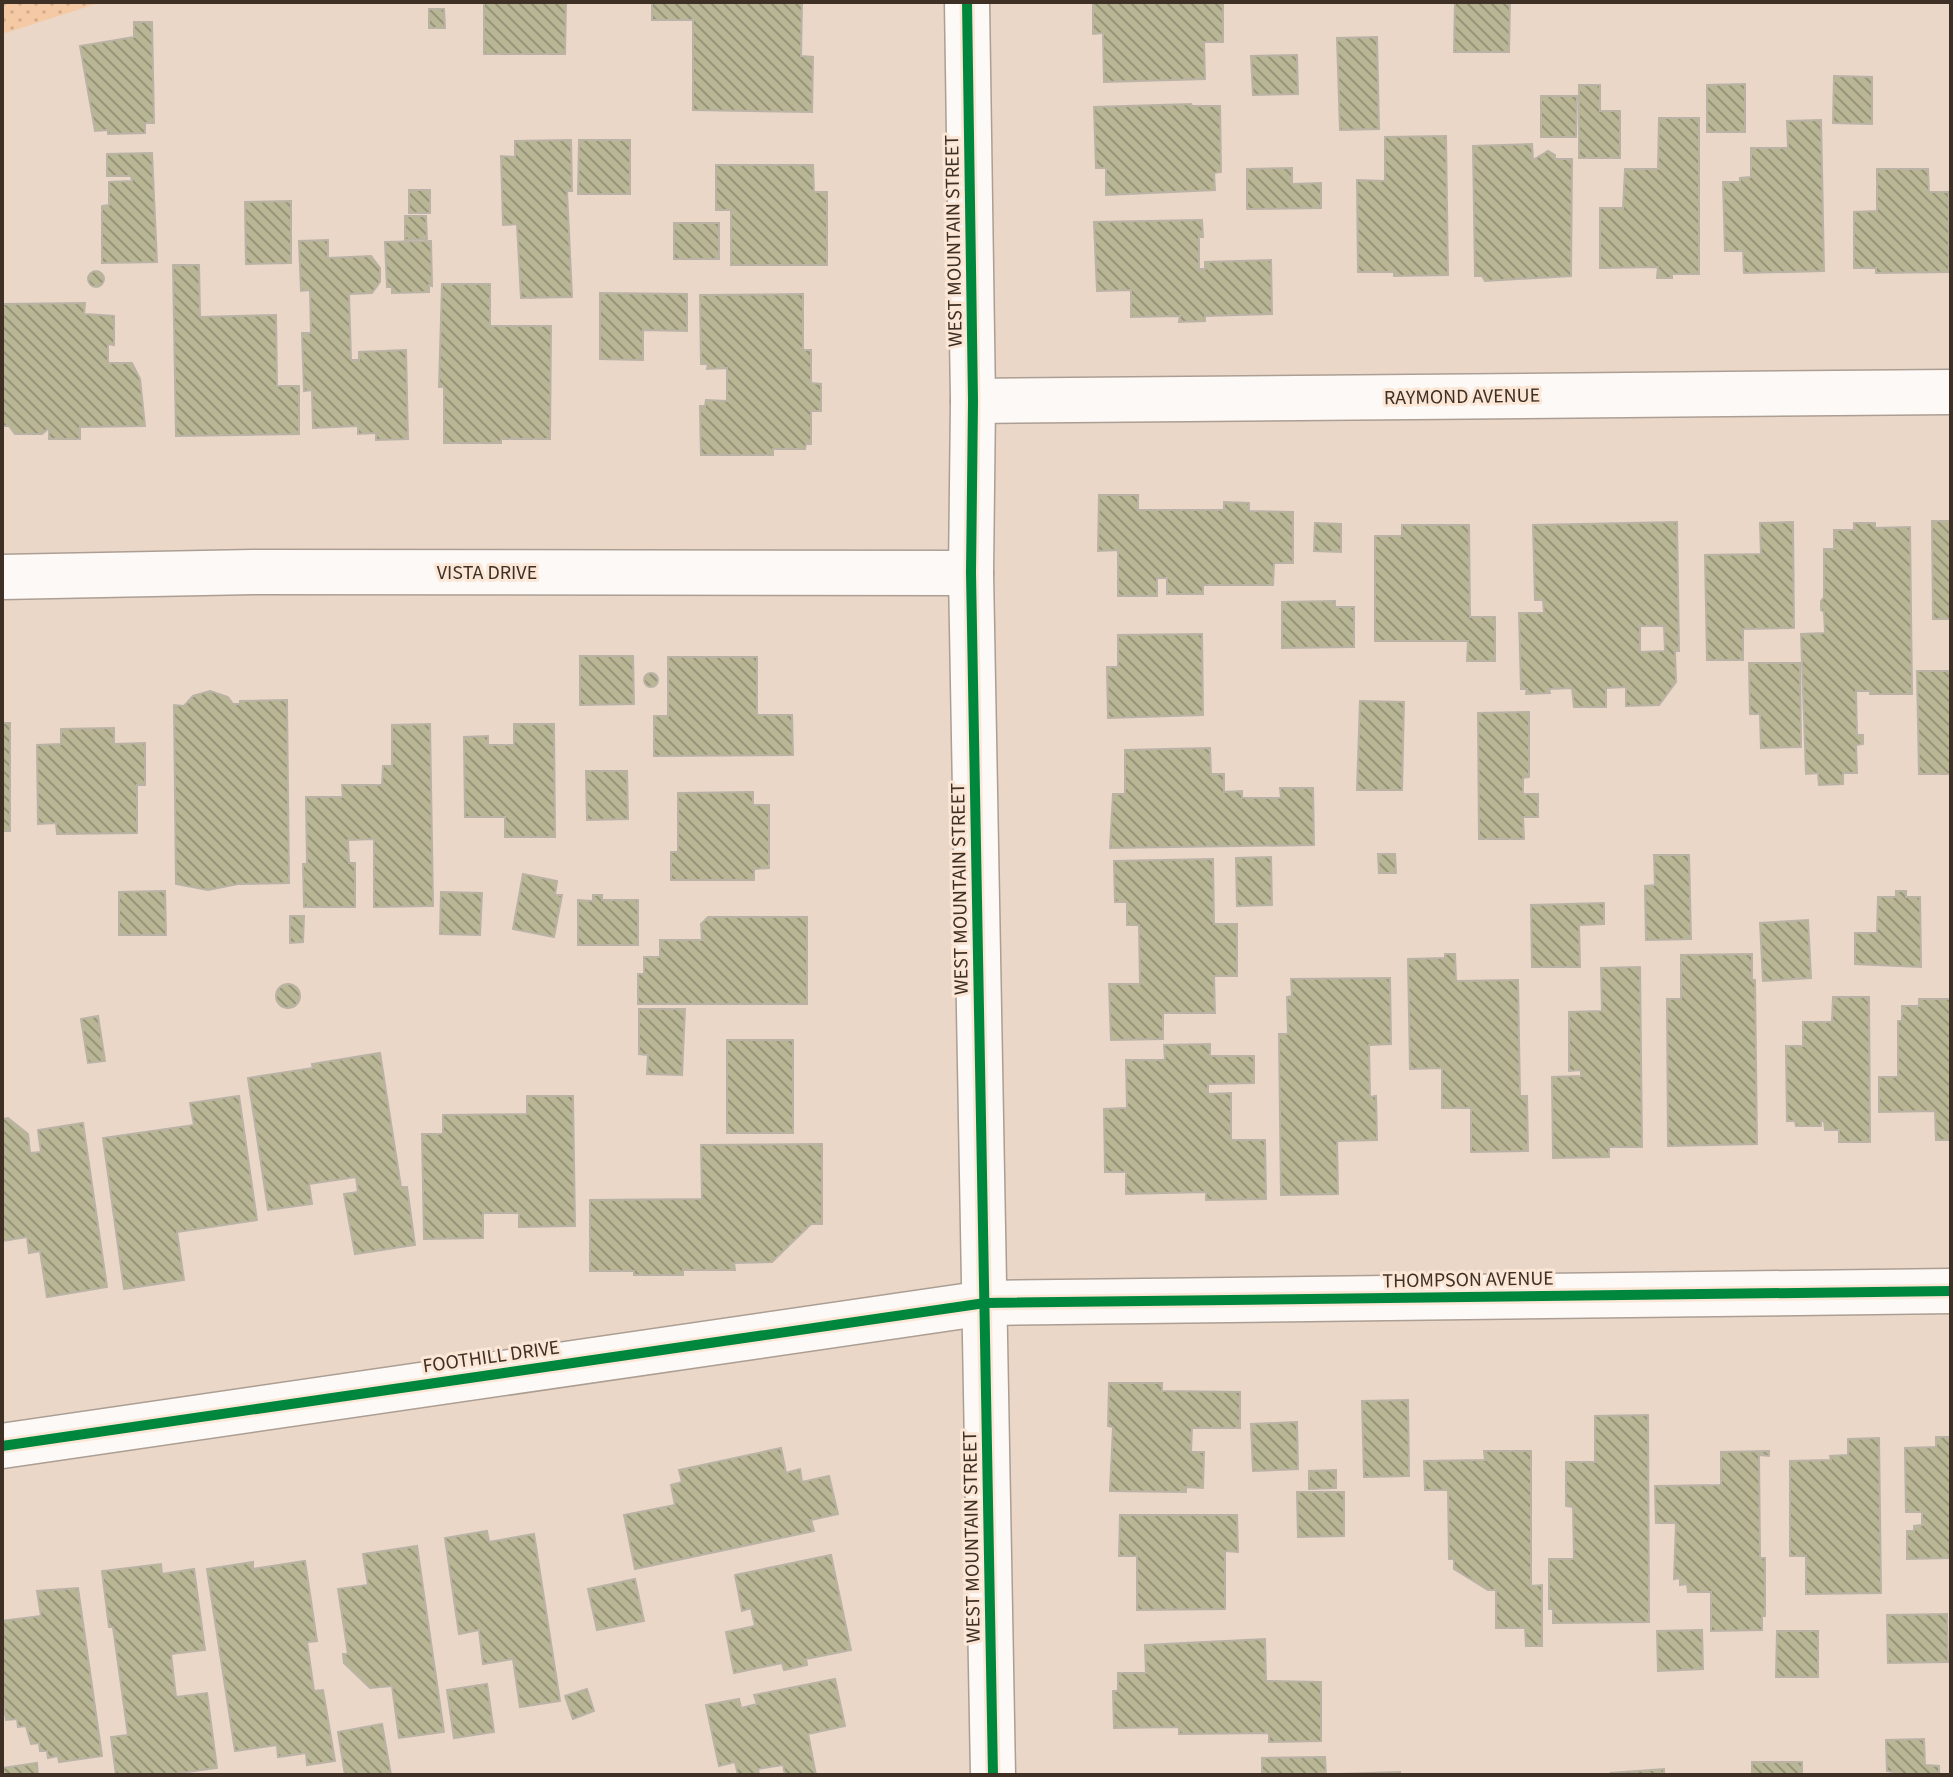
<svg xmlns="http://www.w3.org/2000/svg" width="1953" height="1777" font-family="'Source Sans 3',sans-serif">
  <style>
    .park { fill: url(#park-dots) }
    .building { fill: url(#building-back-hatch); stroke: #bab3a5; stroke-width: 2; fill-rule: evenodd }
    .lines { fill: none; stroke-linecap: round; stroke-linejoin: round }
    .minor-casing { stroke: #ac9e92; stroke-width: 47 }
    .minor { stroke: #fcf9f7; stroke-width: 44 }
    .cycleway-casing { stroke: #fce6d5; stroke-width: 15 }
    .cycleway { stroke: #00873e; stroke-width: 10 }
    .labels { text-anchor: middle; stroke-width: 6; stroke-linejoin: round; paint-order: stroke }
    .street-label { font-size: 20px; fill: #3e3025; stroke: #fce6d5 }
  </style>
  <defs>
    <pattern id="park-dots" width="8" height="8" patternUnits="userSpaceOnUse" patternTransform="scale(2)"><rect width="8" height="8" fill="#f5c9a4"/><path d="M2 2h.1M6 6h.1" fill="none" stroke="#d3ad8d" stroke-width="1.8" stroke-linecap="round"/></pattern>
    <pattern id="building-back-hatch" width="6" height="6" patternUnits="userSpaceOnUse" patternTransform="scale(2)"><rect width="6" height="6" fill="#b8b694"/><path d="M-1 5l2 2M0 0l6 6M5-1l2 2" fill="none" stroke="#979479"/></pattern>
  </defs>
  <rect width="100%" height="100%" fill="#ead7c8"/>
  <polygon class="park" points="2,2 102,2 2,34"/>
  <g class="building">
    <polygon points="484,2 566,2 565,54 484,54"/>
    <polygon points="652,2 802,2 801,56 813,57 812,112 693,110 693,20 652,20"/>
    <polygon points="1093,2 1223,2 1223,42 1204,42 1205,79 1104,82 1103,33 1093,34"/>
    <polygon points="1455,2 1510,2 1509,52 1454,52"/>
    <polygon points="429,9 444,9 445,28 429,28"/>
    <polygon points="134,22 152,22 154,123 145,123 145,133 108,134 108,130 95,131 80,46 134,37"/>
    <polygon points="1377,37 1379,129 1340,130 1337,38"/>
    <polygon points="1297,55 1298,94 1253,95 1251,56"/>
    <polygon points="1834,76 1872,77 1872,124 1833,123"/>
    <polygon points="1745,84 1745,132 1707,132 1707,85"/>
    <polygon points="1579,85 1600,85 1600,111 1620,111 1620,158 1579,158"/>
    <polygon points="1541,96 1577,96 1576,137 1541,137"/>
    <polygon points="1191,104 1192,106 1220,106 1221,172 1214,173 1215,190 1106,195 1106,168 1096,168 1094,107"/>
    <polygon points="1659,118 1699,118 1699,274 1672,274 1672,278 1657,278 1658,267 1600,268 1600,208 1623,208 1625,169 1658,169"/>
    <polygon points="1821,120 1824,271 1744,273 1743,251 1725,251 1723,182 1740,182 1740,178 1751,177 1751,148 1788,148 1787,121"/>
    <polygon points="1446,136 1448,275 1394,276 1394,272 1358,272 1357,180 1385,181 1385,137"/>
    <polygon points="571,140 572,191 567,191 572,297 521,298 517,224 503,225 501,156 515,157 515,141"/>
    <polygon points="579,140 630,140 630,194 578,194"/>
    <polygon points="1532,144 1533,160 1548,151 1555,155 1555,159 1572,159 1571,276 1485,281 1482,276 1475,276 1473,146"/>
    <polygon points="152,153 157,262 102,263 102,206 109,205 109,182 132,181 131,176 107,176 107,154"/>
    <polygon points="716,165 813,165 814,192 827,192 827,265 731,265 731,210 716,210"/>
    <polygon points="1292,168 1292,184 1321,183 1321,208 1247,209 1247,169"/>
    <polygon points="1877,169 1928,169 1929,192 1949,192 1949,272 1876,273 1876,268 1854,268 1854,212 1877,211"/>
    <rect x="409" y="190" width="21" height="23"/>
    <polygon points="291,201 291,263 246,264 245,202"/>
    <polygon points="405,216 426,216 427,239 405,240"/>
    <polygon points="1202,220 1203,237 1199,237 1199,269 1205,269 1205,262 1271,260 1272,314 1205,316 1205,321 1179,322 1180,316 1131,317 1131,290 1097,291 1094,222"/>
    <rect x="674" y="223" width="45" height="36"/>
    <polygon points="328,240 328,258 371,256 380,268 380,282 372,293 349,294 351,360 359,360 359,352 406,350 408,439 376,440 376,433 358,434 358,426 313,428 312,390 304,391 302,333 311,333 310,290 301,291 299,241"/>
    <polygon points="431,241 432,286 429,285 429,292 392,293 392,287 387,287 385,242"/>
    <polygon points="173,265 199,265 200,317 276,315 277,386 299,386 299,434 176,436"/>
    <circle cx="96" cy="279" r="8"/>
    <polygon points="442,284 490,284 490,326 551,326 550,439 501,439 501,443 444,443 444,387 439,387"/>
    <polygon points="600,293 687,294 687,331 643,330 643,360 600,359"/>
    <polygon points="803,294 803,350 811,350 811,383 821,384 821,411 811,411 811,444 806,444 805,449 773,449 773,455 701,455 700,406 705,406 706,400 727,401 727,368 707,369 708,364 701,364 700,295"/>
    <polygon points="85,303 84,314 114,316 114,345 108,344 108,363 132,363 140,379 145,426 80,427 80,439 49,439 49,428 42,434 15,434 9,426 2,426 2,304"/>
    <polygon points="1099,495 1138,495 1138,510 1224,510 1224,502 1249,503 1249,511 1293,512 1293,563 1274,563 1273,585 1203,585 1203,594 1167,594 1167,578 1157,578 1157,596 1118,596 1118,550 1098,551"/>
    <polygon points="1932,521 1951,521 1951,619 1933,619"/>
    <path d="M1677,522l2,129h-4l1,31 -17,23 -33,1v-19l-20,1v19h-32l-2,-19 -23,1 1,4 -24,1 1,-5h-6l-2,-76h25l-1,-13h-8l-2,-75zM1640,626h24l1,25 -25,1z"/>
    <polygon points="1793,522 1794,628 1743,629 1743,660 1707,660 1705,555 1761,554 1760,523"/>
    <polygon points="1315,523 1341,524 1341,552 1314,551"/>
    <polygon points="1854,523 1875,523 1875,528 1910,527 1912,694 1870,694 1870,691 1856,691 1857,735 1863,735 1863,744 1856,745 1857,773 1843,773 1843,784 1819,785 1818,773 1806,774 1801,634 1825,633 1824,612 1821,610 1821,601 1824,597 1824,549 1834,549 1834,530 1854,530"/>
    <polygon points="1402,525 1469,525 1470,617 1495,617 1495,661 1467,661 1468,641 1375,641 1375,536 1402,536"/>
    <polygon points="1335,601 1335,607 1354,607 1354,647 1282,648 1282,602"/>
    <polygon points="1202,634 1203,715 1108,718 1107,667 1118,667 1118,635"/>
    <polygon points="580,656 633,656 634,704 580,705"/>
    <polygon points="668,657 757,657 757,715 792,715 793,755 654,756 654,716 668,716"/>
    <polygon points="1749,663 1800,663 1801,747 1761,748 1760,714 1750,714"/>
    <polygon points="1917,671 1951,671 1951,774 1919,774"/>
    <circle cx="651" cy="680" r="7"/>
    <polygon points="210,691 228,697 233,704 240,704 240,701 287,700 289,883 238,884 208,890 176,884 174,705 184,706 193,696"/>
    <polygon points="1360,701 1404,702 1402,790 1357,790"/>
    <polygon points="1529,712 1529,777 1523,778 1523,794 1538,794 1538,817 1523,817 1524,839 1479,839 1478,713"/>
    <rect x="2" y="723" width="8" height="108"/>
    <polygon points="430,724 433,906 374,907 374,839 348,840 349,863 355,863 355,907 304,907 303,864 307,864 306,797 343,797 342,785 382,785 383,766 392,766 392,725"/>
    <polygon points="514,724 554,724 555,837 505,837 505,817 465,817 464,737 488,736 488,745 514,745"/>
    <polygon points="114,728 114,744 145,743 145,785 137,785 137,833 57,834 56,823 38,824 37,745 61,744 61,729"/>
    <polygon points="1210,748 1211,774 1224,774 1224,792 1242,791 1242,798 1281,798 1280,788 1313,788 1314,845 1110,848 1113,794 1125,794 1125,750"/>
    <polygon points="586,771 627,771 628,819 587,820"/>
    <polygon points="753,792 753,805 769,805 769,868 754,869 754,880 671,880 671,852 678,852 678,793"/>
    <polygon points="1378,854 1395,854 1396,873 1379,873"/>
    <polygon points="1654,855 1689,855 1691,939 1646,940 1645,886 1655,885"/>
    <polygon points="1271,857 1272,905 1237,906 1236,858"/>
    <polygon points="1213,859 1214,924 1237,924 1237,976 1214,976 1215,1013 1163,1013 1163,1039 1111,1040 1109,984 1140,984 1139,925 1127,925 1127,902 1115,902 1114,861"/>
    <polygon points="523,874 557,881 555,895 562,895 554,937 513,929"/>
    <polygon points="165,891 166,935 119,935 119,892"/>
    <polygon points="1896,891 1906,891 1906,897 1920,897 1921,967 1855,964 1855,933 1877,933 1878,897 1896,897"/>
    <polygon points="441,892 482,893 480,935 440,934"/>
    <polygon points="593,895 602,895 602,900 638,900 638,945 578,945 578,900 593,901"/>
    <polygon points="1604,903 1604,924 1579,925 1580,967 1532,967 1531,905"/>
    <polygon points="290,916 304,916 303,942 290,943"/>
    <polygon points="708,917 807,917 807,1004 638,1004 638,974 644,974 644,957 660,957 660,940 702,940 701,924"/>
    <polygon points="1808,920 1811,978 1763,981 1760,923"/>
    <polygon points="1445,954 1455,954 1456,981 1518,980 1520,1096 1527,1096 1528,1151 1471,1152 1471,1108 1442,1108 1442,1068 1410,1069 1408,959 1445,958"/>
    <polygon points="1752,954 1752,980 1755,980 1757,1144 1668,1146 1667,999 1681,999 1681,955"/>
    <polygon points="1640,967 1642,1147 1609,1147 1609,1157 1553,1158 1552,1077 1581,1076 1581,1070 1569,1071 1569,1012 1602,1011 1601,968"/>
    <polygon points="1390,978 1391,1044 1369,1045 1370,1097 1376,1096 1377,1140 1337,1141 1338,1194 1281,1195 1279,1034 1288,1034 1287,997 1292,996 1291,979"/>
    <circle cx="288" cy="996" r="12"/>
    <polygon points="1833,997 1869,997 1870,1142 1839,1142 1839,1130 1825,1130 1824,1121 1821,1121 1821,1126 1796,1126 1795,1121 1787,1121 1786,1046 1803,1046 1803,1022 1832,1022"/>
    <polygon points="1919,999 1951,999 1951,1140 1936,1140 1935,1111 1879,1112 1879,1077 1898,1077 1898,1021 1902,1021 1902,1006 1919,1006"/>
    <polygon points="639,1009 685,1009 682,1075 647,1074 648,1055 639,1054"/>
    <polygon points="98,1016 105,1061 88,1063 81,1019"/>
    <rect x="727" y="1040" width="66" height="93"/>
    <polygon points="1210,1044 1210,1056 1254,1056 1254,1083 1208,1084 1208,1094 1231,1093 1231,1140 1265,1140 1266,1199 1206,1200 1206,1192 1126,1194 1126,1172 1105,1172 1104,1109 1127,1108 1126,1060 1165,1060 1164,1045"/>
    <polygon points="380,1053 401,1187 407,1187 415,1245 355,1254 344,1194 358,1192 356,1177 309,1184 312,1204 268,1210 248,1078 313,1068 312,1064"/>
    <polygon points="239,1096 257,1220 177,1232 184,1280 124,1289 103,1138 194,1125 190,1103"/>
    <polygon points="527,1096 573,1096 575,1226 519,1227 519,1213 483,1213 483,1238 424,1239 422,1134 443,1134 443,1115 527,1114"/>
    <polygon points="8,1118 28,1134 30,1153 41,1152 38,1130 83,1123 107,1287 47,1297 40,1251 29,1253 27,1237 2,1241 2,1119"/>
    <polygon points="822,1144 822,1224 811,1224 772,1262 734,1263 735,1270 683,1270 683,1275 634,1275 634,1271 590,1271 590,1200 702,1199 701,1145"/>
    <polygon points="1109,1383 1162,1383 1162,1391 1240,1392 1240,1428 1192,1428 1191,1452 1204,1452 1203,1488 1186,1487 1186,1492 1110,1491 1113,1427 1108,1426"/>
    <polygon points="1408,1400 1409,1476 1364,1477 1362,1401"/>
    <polygon points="1648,1415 1649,1622 1553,1623 1553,1609 1549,1609 1549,1559 1574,1559 1573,1507 1566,1506 1566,1462 1595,1462 1595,1416"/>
    <polygon points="1297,1422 1298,1469 1253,1471 1251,1424"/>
    <polygon points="1936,1437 1951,1437 1951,1558 1907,1559 1907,1531 1914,1531 1914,1526 1922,1525 1922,1512 1906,1512 1905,1448 1936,1447"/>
    <polygon points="1879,1438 1881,1593 1806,1594 1806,1556 1790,1556 1790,1461 1831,1460 1830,1456 1848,1455 1848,1439"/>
    <polygon points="781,1448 786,1473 800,1469 802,1482 829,1476 838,1514 811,1520 814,1531 635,1569 624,1515 675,1505 671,1485 682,1482 679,1470"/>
    <polygon points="1484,1451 1531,1451 1531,1586 1542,1585 1542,1646 1526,1646 1525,1628 1496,1628 1496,1590 1488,1590 1454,1569 1454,1559 1449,1559 1448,1490 1425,1490 1424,1461 1485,1460"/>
    <polygon points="1769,1451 1769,1456 1759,1455 1760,1558 1765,1558 1765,1616 1762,1616 1762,1630 1711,1631 1711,1592 1688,1592 1687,1584 1680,1585 1680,1578 1674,1579 1676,1523 1656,1523 1655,1486 1721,1485 1721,1452"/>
    <polygon points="1336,1470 1336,1488 1309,1489 1309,1471"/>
    <polygon points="1297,1492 1344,1492 1344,1536 1298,1537"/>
    <polygon points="1120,1515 1237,1515 1238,1552 1225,1551 1225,1609 1137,1610 1137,1556 1119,1556"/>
    <polygon points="487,1531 489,1542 534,1534 560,1701 520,1707 513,1659 483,1664 479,1630 459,1634 445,1538"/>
    <polygon points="417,1546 444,1732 399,1738 392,1686 370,1688 344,1663 343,1654 348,1654 338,1589 368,1585 363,1554"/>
    <polygon points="831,1555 851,1650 806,1659 807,1665 784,1670 782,1663 734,1673 726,1632 755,1626 751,1608 742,1611 735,1575"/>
    <polygon points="305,1561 317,1641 307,1642 314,1691 323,1690 335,1761 307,1765 306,1753 278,1757 277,1745 235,1751 207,1569 253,1562 253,1569"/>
    <polygon points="161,1564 162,1574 194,1569 205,1650 171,1654 176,1697 207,1693 217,1768 165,1775 116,1775 111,1737 128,1735 113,1627 109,1627 102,1571"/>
    <polygon points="635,1579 644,1621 597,1630 588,1589"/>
    <polygon points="78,1588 102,1756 59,1762 58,1756 48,1758 47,1751 40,1751 39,1743 31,1744 26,1726 18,1727 17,1719 6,1720 2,1693 2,1621 41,1616 37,1591"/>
    <polygon points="1947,1614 1948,1662 1888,1663 1887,1615"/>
    <polygon points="1702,1630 1703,1669 1658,1671 1657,1631"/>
    <polygon points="1777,1631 1818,1631 1818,1677 1776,1677"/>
    <polygon points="1265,1639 1266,1681 1321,1682 1321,1741 1269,1742 1269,1733 1179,1734 1179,1727 1114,1728 1113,1691 1118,1691 1118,1673 1146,1673 1145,1645"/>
    <polygon points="835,1679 845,1726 808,1734 816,1775 785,1775 783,1765 758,1769 759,1775 738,1775 735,1762 719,1766 706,1705 739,1699 741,1708 757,1704 754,1695"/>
    <polygon points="487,1684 494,1732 454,1738 447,1690"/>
    <polygon points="587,1689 594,1711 573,1719 565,1696"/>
    <polygon points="382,1724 391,1775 345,1775 338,1732"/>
    <polygon points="1924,1739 1925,1765 1939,1766 1939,1775 1893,1775 1893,1772 1887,1771 1886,1740"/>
    <polygon points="1325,1757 1326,1775 1262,1775 1262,1758"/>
    <rect x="1752" y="1762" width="50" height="13"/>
    <polygon points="37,1763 38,1775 2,1775 2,1768"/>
    <polygon points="1664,1769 1664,1775 1612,1775 1611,1773"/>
    <polygon points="1400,1772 1400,1775 1337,1775 1337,1774"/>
  </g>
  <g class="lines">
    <g class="minor-casing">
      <g id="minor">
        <polyline points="967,2 973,401 971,573 993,1775"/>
        <polyline points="973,401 1951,392"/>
        <polyline points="2,577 253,572 971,573"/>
        <polyline points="2,1446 985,1303 1951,1291"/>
      </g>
    </g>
    <use href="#minor" class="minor"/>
    <g class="cycleway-casing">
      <g id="cycleway">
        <polyline points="967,2 973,401 971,573 993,1775"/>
        <polyline points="2,1446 985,1303 1951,1291"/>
      </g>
    </g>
    <use href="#cycleway" class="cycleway"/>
  </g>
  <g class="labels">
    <g class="street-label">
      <text transform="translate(953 241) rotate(-91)" y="7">WEST MOUNTAIN STREET</text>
      <text transform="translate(1462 396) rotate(-1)" y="7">RAYMOND AVENUE</text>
      <text x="487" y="579">VISTA DRIVE</text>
      <text transform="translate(959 889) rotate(-91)" y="7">WEST MOUNTAIN STREET</text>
      <text transform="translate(1468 1279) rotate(-1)" y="7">THOMPSON AVENUE</text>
      <text transform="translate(491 1356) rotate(-8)" y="7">FOOTHILL DRIVE</text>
      <text transform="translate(971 1537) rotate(-91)" y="7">WEST MOUNTAIN STREET</text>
    </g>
  </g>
  <rect width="1953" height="1777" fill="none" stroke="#3e3025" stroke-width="8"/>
</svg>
